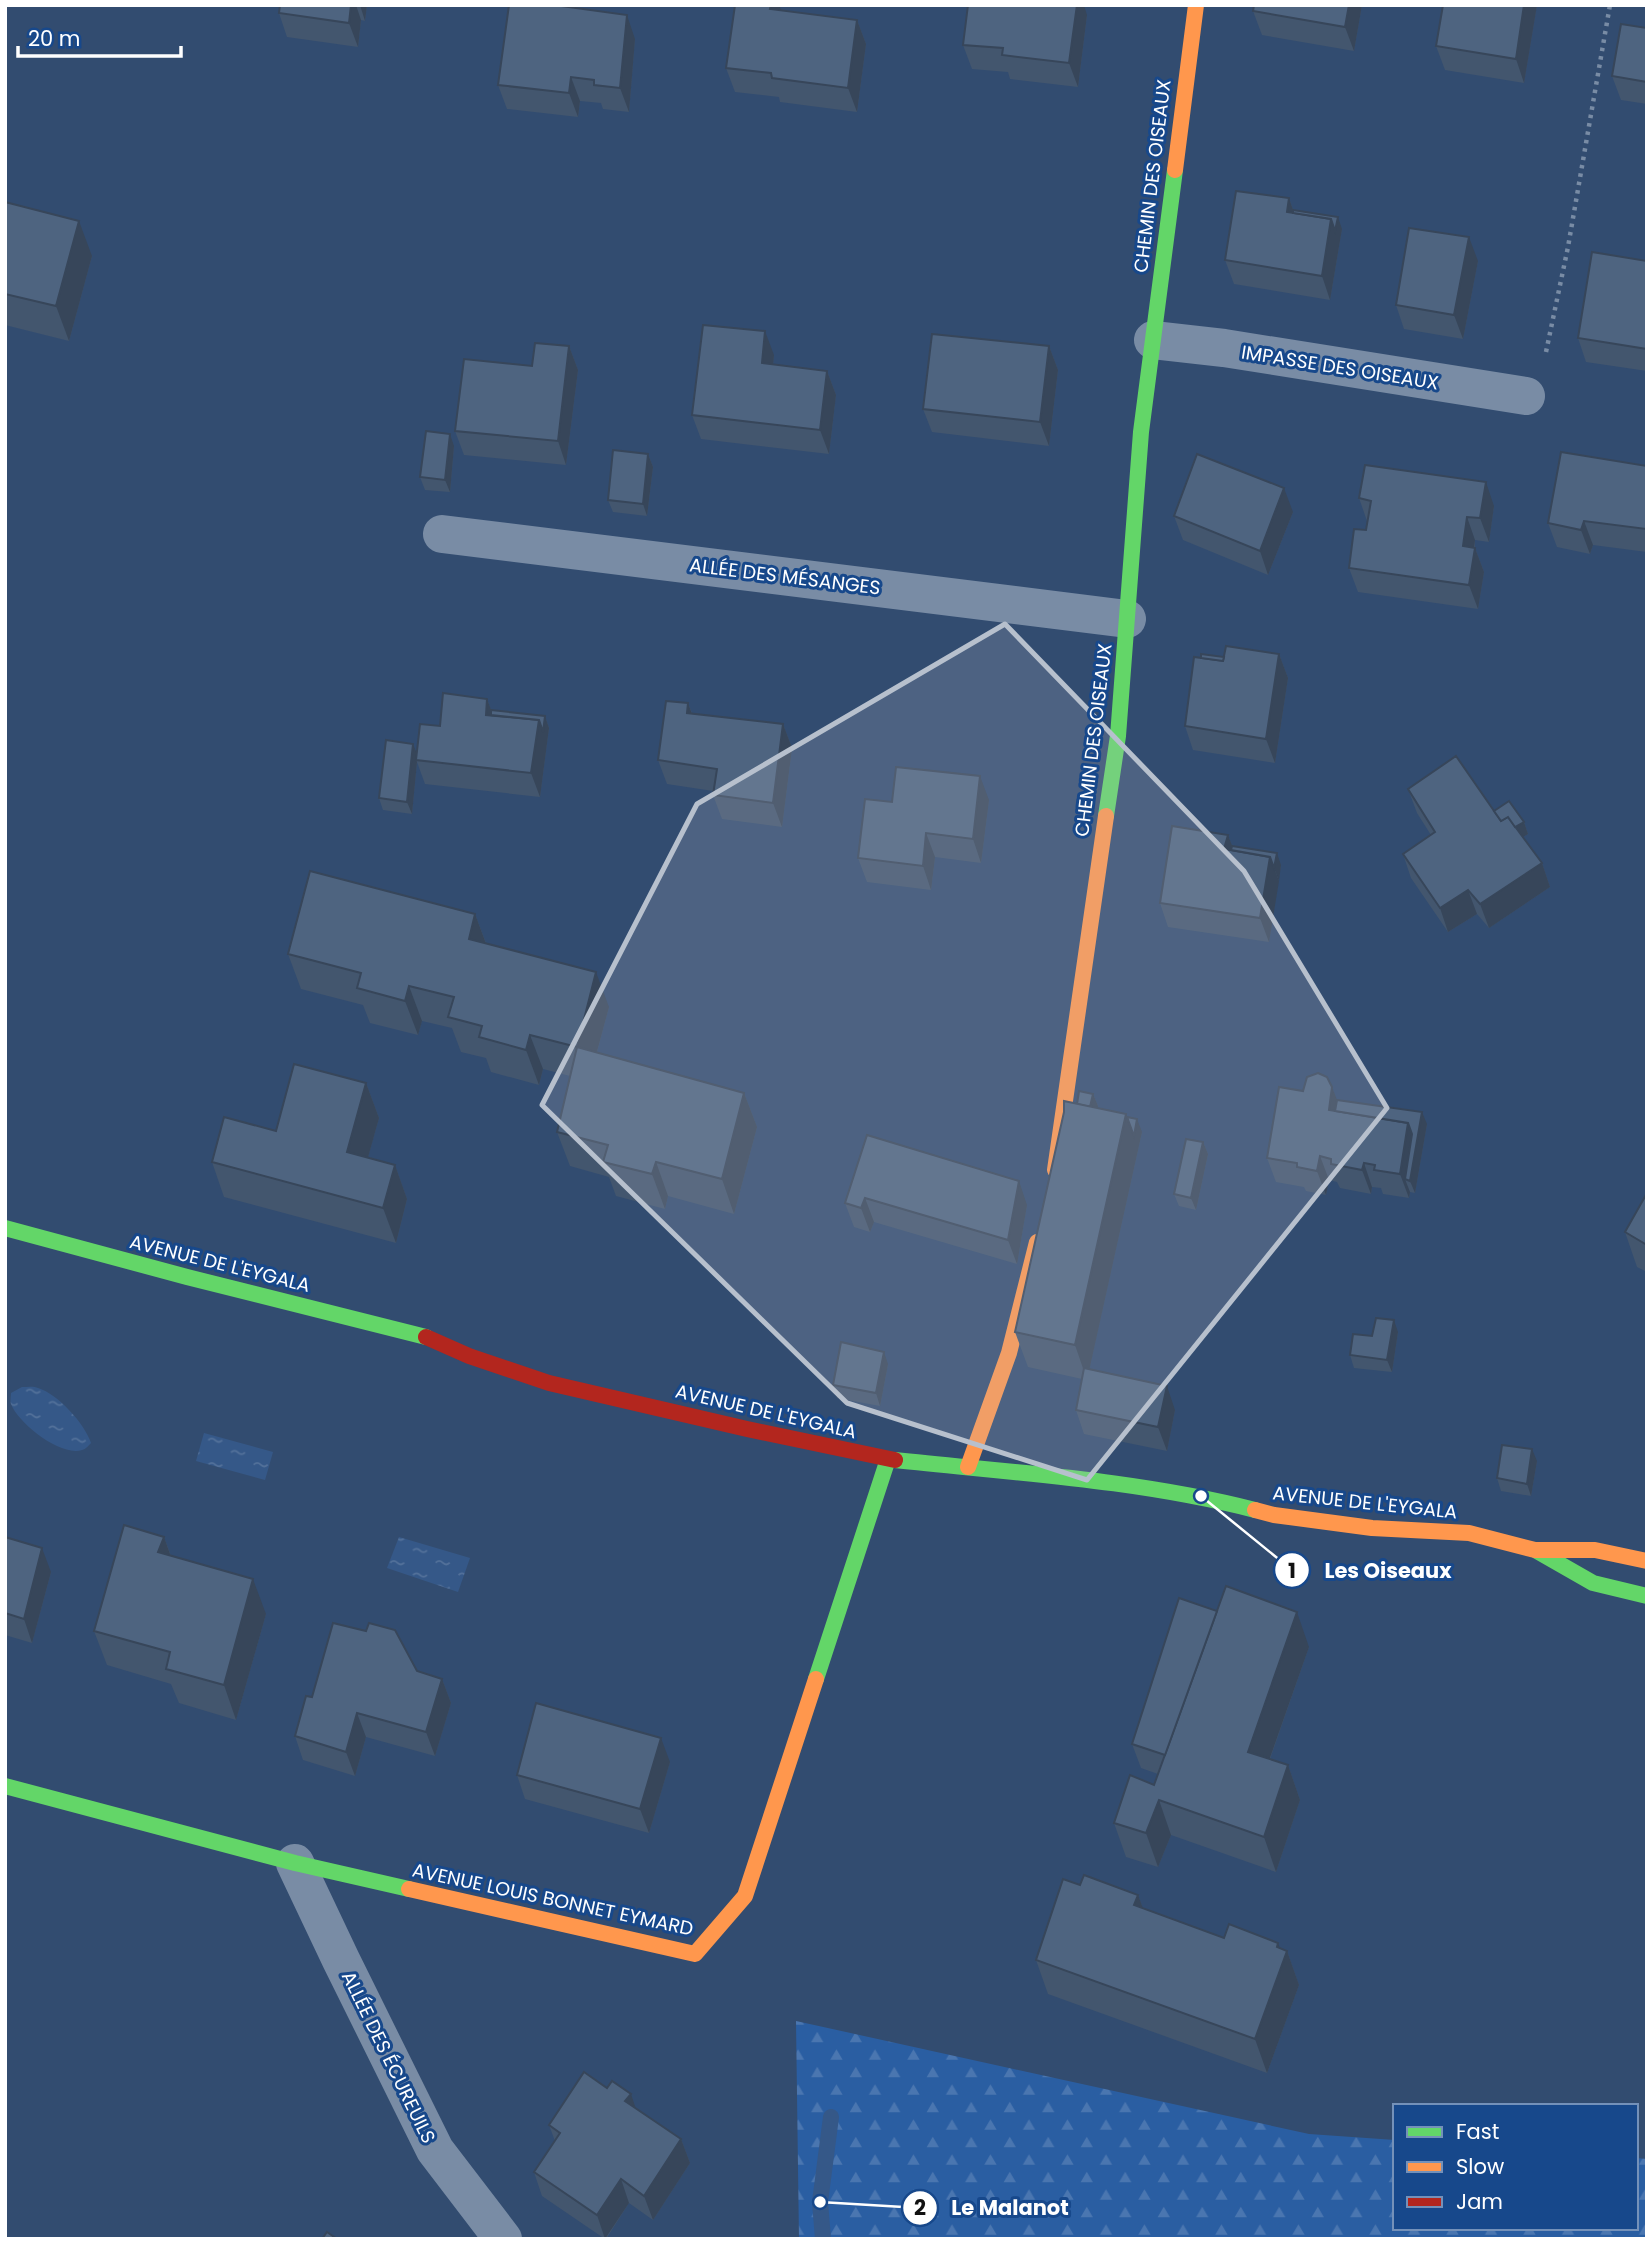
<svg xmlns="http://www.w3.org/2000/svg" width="1652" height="2244" font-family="Poppins,sans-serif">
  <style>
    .forest { fill: url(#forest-firs) }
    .water { fill: url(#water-ripples) }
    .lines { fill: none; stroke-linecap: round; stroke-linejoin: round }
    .stream { stroke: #355888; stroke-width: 16 }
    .path { stroke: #798ca5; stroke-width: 4.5; stroke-dasharray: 3.5 5; stroke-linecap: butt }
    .street { stroke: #798ca5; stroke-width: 38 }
    .fast { stroke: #63d668; stroke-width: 16 }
    .slow { stroke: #ff974d; stroke-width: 16 }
    .jam { stroke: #b3261e; stroke-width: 16 }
    .wall { fill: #43566e }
    .shaded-wall { fill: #37465a }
    .building { fill: #4e6480; stroke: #37465a; stroke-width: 2 }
    .marked { fill: #b7c0cd; fill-opacity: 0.2; stroke: #b7c0cd; stroke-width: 5; stroke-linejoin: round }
    .labels { text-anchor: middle; stroke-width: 6; stroke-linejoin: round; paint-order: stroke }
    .street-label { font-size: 19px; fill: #fff; stroke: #17488b }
    .leader { fill: none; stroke: #fff; stroke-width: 2.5 }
    .callout-dot { fill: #fff; stroke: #17488b; stroke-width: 2.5 }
    .mark-label { font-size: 21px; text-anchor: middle; font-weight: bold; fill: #111 }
    .callout-label { font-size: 21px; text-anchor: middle; font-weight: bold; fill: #fff; stroke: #17488b; stroke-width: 6; stroke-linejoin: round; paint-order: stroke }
  </style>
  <defs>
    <pattern id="forest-firs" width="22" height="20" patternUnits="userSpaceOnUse" patternTransform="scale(1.75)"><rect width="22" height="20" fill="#2a5ea2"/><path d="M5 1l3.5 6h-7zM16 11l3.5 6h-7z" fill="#4a76b0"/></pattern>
    <pattern id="water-ripples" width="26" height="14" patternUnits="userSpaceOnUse" patternTransform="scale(1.75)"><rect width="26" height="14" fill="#355888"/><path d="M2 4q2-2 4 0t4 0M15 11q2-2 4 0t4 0" fill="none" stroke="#53719a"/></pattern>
  </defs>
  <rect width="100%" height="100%" fill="#324c70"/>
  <polygon class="forest" points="796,2021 1309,2134 1395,2140 1395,2228 1636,2228 1636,2158 1647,2159 1647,2239 799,2239"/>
  <g class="water">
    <path d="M22,1387c5,0 12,-1 16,1 20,6 47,36 53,55 -3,3 -5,6 -9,7 -21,7 -64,-27 -71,-46 -1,-2 0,-8 0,-11z"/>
    <polygon points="204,1433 273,1452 265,1480 196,1461"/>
    <polygon points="399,1537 470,1558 458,1592 387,1568"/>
  </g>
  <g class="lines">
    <polyline class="stream" points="823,2239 820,2202 831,2117"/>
    <polyline class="path" points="1546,352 1568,247 1610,5"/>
    <g class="street">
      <polyline points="1153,340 1224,348 1526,396"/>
      <polyline points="442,534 1127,619"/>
      <polyline points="295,1863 341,1960 435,2150 503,2239"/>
    </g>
    <g class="fast">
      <polyline points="1106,816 1118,736 1141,432 1175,170"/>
      <polyline points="5,1228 187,1277 426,1337"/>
      <path d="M895,1460c120,13 243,20 360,50"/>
      <polyline points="1537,1551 1593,1583 1647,1596"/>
      <polyline points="816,1679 888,1459"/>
      <polyline points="5,1786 295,1863 409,1889"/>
    </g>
    <g class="slow">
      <polyline points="1175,170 1196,5"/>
      <polyline points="1055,1170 1106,816"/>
      <polyline points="968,1467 1009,1353 1037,1242"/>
      <polyline points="1255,1510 1274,1515 1372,1528 1469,1533 1535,1550 1595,1550 1647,1561"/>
      <polyline points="409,1889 695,1954 745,1896 816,1679"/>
    </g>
    <polyline class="jam" points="426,1337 469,1356 549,1383 747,1429 895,1460"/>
  </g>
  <g class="wall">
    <polygon points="280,5 367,5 365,21 361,20 358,47 287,37 279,13"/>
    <polygon points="509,5 560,5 561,7 635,39 629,112 603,109 601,103 580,101 578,117 507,109 498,85"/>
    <polygon points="1254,5 1362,5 1354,51 1262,35 1253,11"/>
    <polygon points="1537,5 1524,83 1445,70 1436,46"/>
    <polygon points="781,10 857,20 866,44 857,112 780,102 779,97 735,92 726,68"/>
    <polygon points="1087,15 1078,87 1010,79 1008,72 972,69 963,45"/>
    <polygon points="1647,28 1647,104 1621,100 1612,76"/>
    <polygon points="1289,198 1293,210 1342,229 1330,300 1234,284 1225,260"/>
    <polygon points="5,202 92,256 69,341 5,325"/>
    <polygon points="1478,261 1463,339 1404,329 1396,305"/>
    <polygon points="1647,261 1647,371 1586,362 1578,338"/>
    <polygon points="569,346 578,370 566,465 464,455 455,431 532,366"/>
    <polygon points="1049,346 1058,370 1049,446 932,432 923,409"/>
    <polygon points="774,355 773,365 827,371 836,395 829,454 701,439 692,415"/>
    <polygon points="454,446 450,492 425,490 420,477"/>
    <polygon points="648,454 653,467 647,516 613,512 608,500"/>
    <polygon points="1647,466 1647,552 1593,545 1590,554 1557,547 1548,523"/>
    <polygon points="1359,498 1494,506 1489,542 1475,540 1475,548 1484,572 1478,609 1358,592 1349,568 1366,530 1367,521"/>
    <polygon points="1293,512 1268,575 1183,540 1174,516"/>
    <polygon points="1279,654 1288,678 1275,763 1193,750 1185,726 1201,658"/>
    <polygon points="487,699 491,710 545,716 549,728 540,797 425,784 417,762 412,814 383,810 379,798 440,726"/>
    <polygon points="688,703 692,713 783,724 792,748 782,827 722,819 713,795 713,791 667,784 658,760"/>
    <polygon points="1408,789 1494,811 1524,822 1528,834 1523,837 1542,863 1550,887 1489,928 1477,914 1448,932 1411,878 1403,854 1431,835 1417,813"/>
    <polygon points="989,800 981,863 935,857 931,890 867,882 858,858 892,802"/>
    <polygon points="1228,835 1232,846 1281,865 1269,942 1168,927 1160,903"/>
    <polygon points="475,914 486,943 609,1007 597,1052 744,1093 757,1127 734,1214 668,1196 665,1209 616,1196 609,1177 570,1166 557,1132 570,1076 543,1069 539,1085 491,1072 486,1058 461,1052 452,1028 422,1021 418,1035 370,1023 363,1005 301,989 288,954"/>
    <polygon points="366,1083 379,1118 368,1157 395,1165 407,1199 396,1243 224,1197 212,1162 276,1131"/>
    <polygon points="1332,1087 1337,1101 1427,1124 1415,1193 1410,1192 1409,1198 1383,1194 1381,1188 1372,1187 1371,1194 1340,1188 1337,1182 1329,1180 1326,1195 1306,1191 1304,1187 1276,1182 1267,1158 1303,1091"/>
    <polygon points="1093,1094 1098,1106 1097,1108 1127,1117 1142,1132 1089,1370 1175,1410 1167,1451 1084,1434 1076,1410 1082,1379 1028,1367 1015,1332 1077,1104"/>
    <polygon points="867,1135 1027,1205 1017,1264 874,1222 870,1232 854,1227 845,1203"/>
    <polygon points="1203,1142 1208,1154 1196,1210 1179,1206 1174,1194"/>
    <polygon points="1647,1193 1647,1272 1637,1267 1625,1232"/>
    <polygon points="1398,1332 1392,1372 1354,1368 1350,1355 1372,1336"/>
    <polygon points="888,1364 880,1406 837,1398 833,1385"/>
    <polygon points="1537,1461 1531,1496 1501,1491 1497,1478"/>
    <polygon points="5,1537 51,1572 32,1643 5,1635"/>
    <polygon points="164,1537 171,1556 266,1614 236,1720 179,1703 171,1684 107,1665 94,1631"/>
    <polygon points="1309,1647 1270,1759 1288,1765 1300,1800 1276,1872 1171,1835 1158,1867 1126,1857 1114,1823 1154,1785 1158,1774 1141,1768 1132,1744"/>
    <polygon points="417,1671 442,1679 451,1703 435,1756 366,1737 355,1776 303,1760 295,1736"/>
    <polygon points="670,1762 649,1833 525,1799 517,1775"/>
    <polygon points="1080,1885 1138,1895 1143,1909 1224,1938 1280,1948 1287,1951 1299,1985 1267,2073 1048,1994 1036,1960"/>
    <polygon points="636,2108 681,2139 690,2163 653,2220 629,2203 606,2239 605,2239 542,2196 534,2172 555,2141 549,2125"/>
  </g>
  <g class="shaded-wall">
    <polygon points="351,5 356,5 361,20 358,47 349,23"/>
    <polygon points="360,5 367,5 365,21"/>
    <polygon points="771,5 779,5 782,12 770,9"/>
    <polygon points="1077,5 1084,5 1087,15 1078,87 1069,63"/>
    <polygon points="1349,5 1362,5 1354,51 1345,27"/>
    <polygon points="1524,5 1537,5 1524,83 1516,59"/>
    <polygon points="627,15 635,39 629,112 620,88"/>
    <polygon points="857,20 866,44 857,112 848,88"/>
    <polygon points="571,77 580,101 578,117 569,93"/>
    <polygon points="1289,198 1297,222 1287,212"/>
    <polygon points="1338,217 1342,229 1330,300 1322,276 1331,219"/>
    <polygon points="79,221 92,256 69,341 56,306"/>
    <polygon points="1469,237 1478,261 1463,339 1454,315"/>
    <polygon points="765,331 774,355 771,387 762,363"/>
    <polygon points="569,346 578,370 566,465 558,441"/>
    <polygon points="1049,346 1058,370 1049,446 1040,422"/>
    <polygon points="827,371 836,395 829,454 820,430"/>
    <polygon points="450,434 454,446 450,492 445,480"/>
    <polygon points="648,454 653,467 647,516 643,504"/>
    <polygon points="1486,482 1494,506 1489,542 1480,518"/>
    <polygon points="1284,488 1293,512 1268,575 1260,551"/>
    <polygon points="1467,517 1475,540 1472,567 1475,548 1484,572 1478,609 1469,585 1463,546"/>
    <polygon points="1584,521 1593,545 1590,554 1581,530"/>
    <polygon points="1279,654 1288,678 1275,763 1266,739"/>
    <polygon points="487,699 496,723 486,715"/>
    <polygon points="688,703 696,725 687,713"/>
    <polygon points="545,716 549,728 540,797 531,773 539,720"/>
    <polygon points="783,724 792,748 782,827 773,803"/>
    <polygon points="413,744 418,756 416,760 417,762 412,814 407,802"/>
    <polygon points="980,776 989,800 981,863 973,839"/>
    <polygon points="1524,822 1528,834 1510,845 1506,833"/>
    <polygon points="926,833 935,857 931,890 923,866"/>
    <polygon points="1228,835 1237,859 1224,849"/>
    <polygon points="1277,853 1281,865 1279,881 1274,868"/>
    <polygon points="1270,857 1279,881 1269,942 1260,918"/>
    <polygon points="1542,863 1550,887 1489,928 1480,904"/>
    <polygon points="1468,890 1477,914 1448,932 1440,908"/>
    <polygon points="475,914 488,949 469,939"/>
    <polygon points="596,972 609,1007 589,1081 577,1047"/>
    <polygon points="409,986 422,1021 418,1035 405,1001"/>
    <polygon points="530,1035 543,1069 539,1085 526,1050"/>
    <polygon points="366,1083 379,1118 360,1186 347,1152"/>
    <polygon points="1332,1087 1341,1110 1340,1123 1329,1110"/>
    <polygon points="744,1093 757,1127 734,1214 722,1179"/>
    <polygon points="1093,1094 1098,1106 1094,1122 1090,1110"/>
    <polygon points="1422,1112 1427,1124 1415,1193 1410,1181 1405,1179 1410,1192 1409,1198 1400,1174 1408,1123"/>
    <polygon points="1126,1114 1134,1136 1137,1119 1142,1132 1087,1380 1075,1345"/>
    <polygon points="1203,1142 1208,1154 1196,1210 1191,1198"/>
    <polygon points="1320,1156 1329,1180 1326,1195 1317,1171"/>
    <polygon points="656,1162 668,1196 665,1209 652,1174"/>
    <polygon points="1364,1163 1372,1187 1371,1194 1362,1170"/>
    <polygon points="395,1165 407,1199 396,1243 383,1208"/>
    <polygon points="1019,1181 1027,1205 1017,1264 1008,1240"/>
    <polygon points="865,1198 874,1222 870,1232 861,1208"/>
    <polygon points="1394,1320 1398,1332 1392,1372 1387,1360"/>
    <polygon points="884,1352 888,1364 880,1406 876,1393"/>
    <polygon points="1167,1386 1175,1410 1167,1451 1158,1427"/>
    <polygon points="1532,1449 1537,1461 1531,1496 1527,1484"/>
    <polygon points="164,1537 176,1571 158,1552"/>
    <polygon points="42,1548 51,1572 32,1643 24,1619"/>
    <polygon points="253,1579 266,1614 236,1720 224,1685"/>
    <polygon points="1297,1612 1309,1647 1260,1786 1248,1752"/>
    <polygon points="442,1679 451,1703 435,1756 426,1732"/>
    <polygon points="357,1713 366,1737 355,1776 346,1752"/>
    <polygon points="661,1738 670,1762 649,1833 640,1809"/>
    <polygon points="1288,1765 1300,1800 1276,1872 1264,1837"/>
    <polygon points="1159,1800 1171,1835 1158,1867 1146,1833"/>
    <polygon points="1138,1895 1151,1930 1134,1905"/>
    <polygon points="1278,1943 1284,1958 1287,1951 1299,1985 1267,2073 1255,2039"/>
    <polygon points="631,2094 639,2118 625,2101"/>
    <polygon points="681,2139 690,2163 653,2220 644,2196"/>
    <polygon points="621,2179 629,2203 605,2239 597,2215"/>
  </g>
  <g class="building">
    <polygon points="280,5 351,5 349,23 279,13"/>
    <polygon points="509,5 554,5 627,15 620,88 594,85 594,80 571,77 569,93 498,85"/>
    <polygon points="735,5 771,5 770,9 857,20 848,88 772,78 771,73 726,68"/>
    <polygon points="968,5 1077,5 1069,63 1002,55 1003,48 963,45"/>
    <polygon points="1254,5 1349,5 1345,27 1253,11"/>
    <polygon points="1443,5 1524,5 1516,59 1436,46"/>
    <polygon points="1621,24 1647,28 1647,82 1612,76"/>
    <polygon points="1236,191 1289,198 1287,212 1331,219 1322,276 1225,260"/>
    <polygon points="5,202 79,221 56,306 5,294"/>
    <polygon points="1293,210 1338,217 1335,231 1331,219 1293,213"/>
    <polygon points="1409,228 1469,237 1454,315 1396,305"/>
    <polygon points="1592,252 1647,261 1647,349 1578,338"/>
    <polygon points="703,325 765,331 762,363 827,371 820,430 692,415"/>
    <polygon points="932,334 1049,346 1040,422 923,409"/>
    <polygon points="535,343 569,346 558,441 455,431 464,359 532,366"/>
    <polygon points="426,431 450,434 445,480 420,477"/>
    <polygon points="613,450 648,454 643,504 608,500"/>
    <polygon points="1561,452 1647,466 1647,522 1646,529 1584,521 1581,530 1548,523"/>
    <polygon points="1197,454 1284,488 1260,551 1174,516"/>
    <polygon points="1365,465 1486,482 1480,518 1467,517 1463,546 1475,548 1469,585 1349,568 1354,529 1366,530 1371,501 1359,498"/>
    <polygon points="1226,646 1279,654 1266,739 1185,726 1194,657 1223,661"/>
    <polygon points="1201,654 1224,657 1223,661 1201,658"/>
    <polygon points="443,693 487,699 486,715 539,720 531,773 416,760 420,724 440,726"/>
    <polygon points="666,701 688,703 687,713 783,724 773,803 713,795 717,769 658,760"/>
    <polygon points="491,710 545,716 543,732 539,720 491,715"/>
    <polygon points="386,740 413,744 407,802 379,798"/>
    <polygon points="1456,756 1501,821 1508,817 1542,863 1480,904 1468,890 1440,908 1403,854 1435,832 1408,789"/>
    <polygon points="896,767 980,776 973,839 926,833 923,866 858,858 865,799 892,802"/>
    <polygon points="1509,801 1524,822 1515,827 1508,817 1501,821 1494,811"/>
    <polygon points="1172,826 1228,835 1224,849 1270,857 1260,918 1160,903"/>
    <polygon points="1232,846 1277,853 1274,868 1270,857 1231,850"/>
    <polygon points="310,871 475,914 469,939 596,972 577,1047 530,1035 526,1050 479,1037 482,1026 448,1017 454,997 409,986 405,1001 357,988 361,973 288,954"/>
    <polygon points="577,1047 744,1093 722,1179 656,1162 652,1174 603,1162 608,1145 557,1132"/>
    <polygon points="294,1064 366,1083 347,1152 395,1165 383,1208 212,1162 224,1117 276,1131"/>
    <polygon points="1318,1073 1327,1077 1332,1087 1329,1110 1408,1123 1400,1174 1374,1170 1375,1165 1364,1163 1362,1170 1331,1164 1331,1159 1320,1156 1317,1171 1297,1167 1297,1163 1267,1158 1279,1087 1303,1091 1307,1077"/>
    <polygon points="1079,1091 1093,1094 1090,1107 1077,1104"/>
    <polygon points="1337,1100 1422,1112 1410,1181 1405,1179 1412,1134 1408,1123 1335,1111"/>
    <polygon points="1064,1101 1126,1114 1075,1345 1015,1332 1064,1112"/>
    <polygon points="1127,1117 1137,1119 1134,1136"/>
    <polygon points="867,1135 1019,1181 1008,1240 865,1198 861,1208 845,1203"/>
    <polygon points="1186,1139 1203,1142 1191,1198 1174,1194"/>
    <polygon points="1647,1193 1647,1245 1625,1232"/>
    <polygon points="1376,1318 1394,1320 1387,1360 1350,1355 1353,1334 1372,1336"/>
    <polygon points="841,1342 884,1352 876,1393 833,1385"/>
    <polygon points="1084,1368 1167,1386 1158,1427 1076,1410"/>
    <polygon points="1502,1445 1532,1449 1527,1484 1497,1478"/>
    <polygon points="124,1525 164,1537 158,1552 253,1579 224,1685 166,1669 170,1652 94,1631"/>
    <polygon points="5,1537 42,1548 24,1619 5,1613"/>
    <polygon points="1226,1586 1297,1612 1248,1752 1288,1765 1264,1837 1159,1800 1146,1833 1114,1823 1130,1775 1154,1785"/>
    <polygon points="1179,1598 1217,1611 1165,1755 1132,1744"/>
    <polygon points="333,1623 366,1631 369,1623 395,1630 417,1671 442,1679 426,1732 357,1713 346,1752 295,1736 306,1696 312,1697"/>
    <polygon points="536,1703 661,1738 640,1809 517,1775"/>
    <polygon points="1084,1875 1138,1895 1134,1905 1224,1938 1229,1924 1278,1943 1277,1947 1287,1951 1255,2039 1036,1960 1063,1879 1080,1885"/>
    <polygon points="584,2072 607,2088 612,2081 631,2094 625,2101 681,2139 644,2196 621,2179 597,2215 534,2172 560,2133 549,2125"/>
    <polygon points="327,2232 337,2239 322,2239"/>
  </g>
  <path class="marked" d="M1005,624l239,247 143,237 -300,372 -240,-77 -305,-298 155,-301z"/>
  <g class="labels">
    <g class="street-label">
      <text transform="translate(1152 176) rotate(-83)" y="7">CHEMIN DES OISEAUX</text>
      <text transform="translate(1340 367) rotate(9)" y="7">IMPASSE DES OISEAUX</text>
      <text transform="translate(785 576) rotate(7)" y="7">ALLÉE DES MÉSANGES</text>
      <text transform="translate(1093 740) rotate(-83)" y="7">CHEMIN DES OISEAUX</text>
      <text transform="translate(220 1263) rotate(14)" y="7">AVENUE DE L'EYGALA</text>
      <text transform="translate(766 1411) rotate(13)" y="7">AVENUE DE L'EYGALA</text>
      <text transform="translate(1365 1502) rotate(6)" y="7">AVENUE DE L'EYGALA</text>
      <text transform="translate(553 1899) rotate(12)" y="7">AVENUE LOUIS BONNET EYMARD</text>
      <text transform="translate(389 2057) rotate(64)" y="7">ALLÉE DES ÉCUREUILS</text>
    </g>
  </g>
  <path class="leader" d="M1201 1496L1292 1570M820 2202L920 2208"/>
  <g class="callout-dot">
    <circle cx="1201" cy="1496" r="7"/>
    <circle cx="820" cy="2202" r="7"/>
    <circle cx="1292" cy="1570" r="18"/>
    <circle cx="920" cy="2208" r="18"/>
  </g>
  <g class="mark-label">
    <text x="1292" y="1578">1</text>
    <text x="920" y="2215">2</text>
  </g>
  <g class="callout-label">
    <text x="1388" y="1578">Les Oiseaux</text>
    <text x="1010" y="2215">Le Malanot</text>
  </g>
  <rect width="1652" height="2244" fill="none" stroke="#ffffff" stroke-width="14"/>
  <rect x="1393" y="2104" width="245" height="126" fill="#17488b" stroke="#7491b9" stroke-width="2"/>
  <rect x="1407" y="2127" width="35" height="10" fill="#63d668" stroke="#7491b9" stroke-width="2"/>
  <text x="1456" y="2139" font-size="21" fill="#ffffff">Fast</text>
  <rect x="1407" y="2162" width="35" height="10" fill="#ff974d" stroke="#7491b9" stroke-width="2"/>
  <text x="1456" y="2174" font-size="21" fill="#ffffff">Slow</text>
  <rect x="1407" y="2197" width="35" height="10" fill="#b3261e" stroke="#7491b9" stroke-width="2"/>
  <text x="1456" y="2209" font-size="21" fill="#ffffff">Jam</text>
  <path d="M18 46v10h163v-10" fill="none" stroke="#ffffff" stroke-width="3.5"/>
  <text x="28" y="46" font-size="21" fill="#ffffff" stroke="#17488b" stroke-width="5" paint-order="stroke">20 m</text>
</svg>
